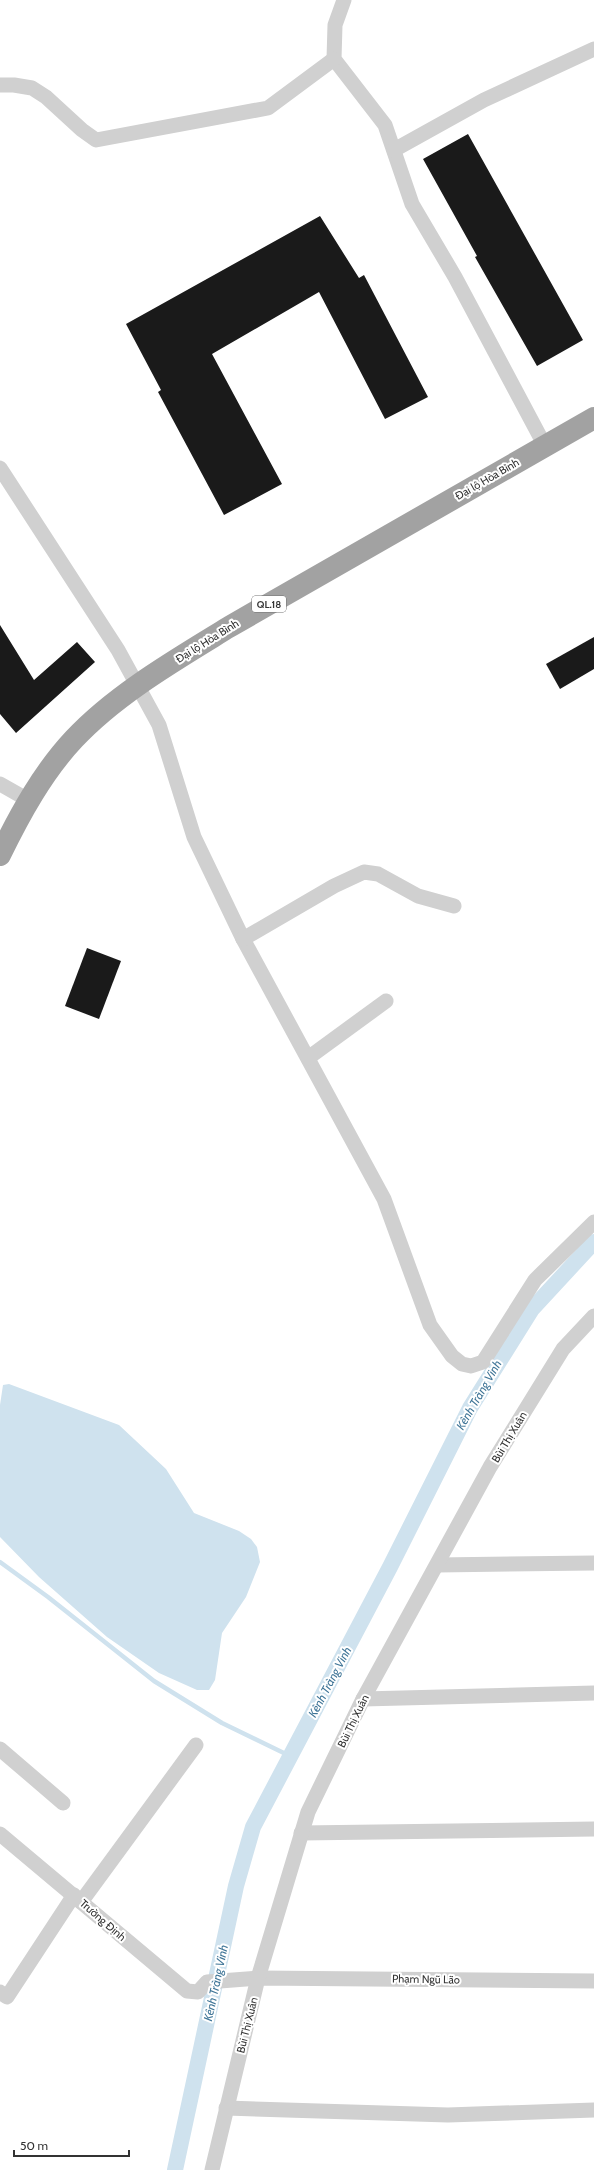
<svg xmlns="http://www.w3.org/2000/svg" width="594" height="2170" font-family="Cabin,sans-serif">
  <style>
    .water { fill: #cfe2ee }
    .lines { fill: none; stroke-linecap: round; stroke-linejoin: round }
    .stream { stroke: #cfe2ee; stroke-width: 4.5 }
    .canal { stroke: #cfe2ee; stroke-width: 16 }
    .building { fill: #1a1a1a }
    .minor { stroke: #d0d0d0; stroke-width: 15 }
    .trunk { stroke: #a2a2a2; stroke-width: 22 }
    .labels { text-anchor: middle; stroke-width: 4; stroke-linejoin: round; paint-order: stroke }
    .shield { fill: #fff; stroke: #707070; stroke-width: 1 }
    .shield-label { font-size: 10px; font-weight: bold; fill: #333 }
    .street-label { font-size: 11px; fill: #333; stroke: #fff }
    .water-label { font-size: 12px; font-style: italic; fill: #3f7597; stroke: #fff }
  </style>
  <rect width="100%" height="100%" fill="#fff"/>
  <polygon class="water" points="9,1384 119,1425 166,1469 194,1513 239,1531 251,1539 257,1547 260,1562 246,1597 222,1633 215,1680 209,1690 197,1690 159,1673 107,1637 39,1577 0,1537 0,1405 3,1385"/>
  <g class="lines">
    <polyline class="stream" points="0,1562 48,1597 154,1681 222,1723 290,1756"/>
    <polyline class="canal" points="175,2170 236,1886 253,1827 390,1567 470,1408 532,1309 594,1242"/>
  </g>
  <g class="building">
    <polygon points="468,134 583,340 537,366 475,257 477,256 423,159"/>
    <polygon points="320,216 359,278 364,275 428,397 385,419 319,292 212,354 282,484 224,515 158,392 161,390 126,324"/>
    <polygon points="0,625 34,680 77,642 95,662 16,733 0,714"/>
    <polygon points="594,637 594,669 560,689 546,664"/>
    <polygon points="87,948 121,961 99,1019 65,1006"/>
  </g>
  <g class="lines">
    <g class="minor">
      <polyline points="344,0 335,25 334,59 385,125 412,204 455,277 545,446"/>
      <polyline points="0,85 14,85 32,88 46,97 82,130 96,140 268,108 334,59"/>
      <polyline points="394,150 484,100 594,49"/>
      <polyline points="0,468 118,650 159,725 194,837 243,939 384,1199 430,1325 452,1356 462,1364 471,1366 483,1362 535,1280 594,1222"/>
      <polyline points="0,784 30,801"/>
      <polyline points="243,939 334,886 364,872 378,874 418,896 454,906"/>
      <polyline points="308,1058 386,1001"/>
      <polyline points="437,1565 594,1563"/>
      <polyline points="363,1699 594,1693"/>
      <polyline points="0,1749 63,1803"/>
      <polyline points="301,1833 594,1829"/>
      <polyline points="0,1834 187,1991 198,1992 207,1982 258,1978 594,1981"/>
      <polyline points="81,1902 196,1745"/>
      <polyline points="0,1992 7,1997 74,1895"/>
      <polyline points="226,2108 448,2115 594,2110"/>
      <polyline points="212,2170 258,1978 308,1812 363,1699 490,1467 563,1349 594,1316"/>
    </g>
    <path class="trunk" d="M0,855c20,-41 43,-83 74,-116 42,-45 103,-80 155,-112l365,-209"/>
  </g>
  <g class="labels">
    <rect class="shield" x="252" y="596" width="34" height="16" rx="3"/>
    <g class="shield-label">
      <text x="269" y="608">QL.18</text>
    </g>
    <g class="street-label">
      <text transform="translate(487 479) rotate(-30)" y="4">Đại lộ Hòa Bình</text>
      <text transform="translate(207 641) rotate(-32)" y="4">Đại lộ Hòa Bình</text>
      <text transform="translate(509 1437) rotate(-59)" y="4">Bùi Thị Xuân</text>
      <text transform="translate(353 1721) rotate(-64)" y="4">Bùi Thị Xuân</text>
      <text transform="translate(103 1920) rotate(41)" y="4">Trường Định</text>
      <text transform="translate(426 1979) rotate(1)" y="4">Phạm Ngũ Lão</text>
      <text transform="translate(247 2025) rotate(-76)" y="4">Bùi Thị Xuân</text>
    </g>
    <g class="water-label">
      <text transform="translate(479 1395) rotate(-60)" y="4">Kênh Tràng Vinh</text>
      <text transform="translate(330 1682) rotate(-62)" y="4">Kênh Tràng Vinh</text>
      <text transform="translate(216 1983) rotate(-78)" y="4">Kênh Tràng Vinh</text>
    </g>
  </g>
  <path d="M14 2150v6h115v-6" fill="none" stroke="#333333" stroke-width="2"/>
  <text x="20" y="2150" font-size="12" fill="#333333" stroke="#ffffff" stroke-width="3" paint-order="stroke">50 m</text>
</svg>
